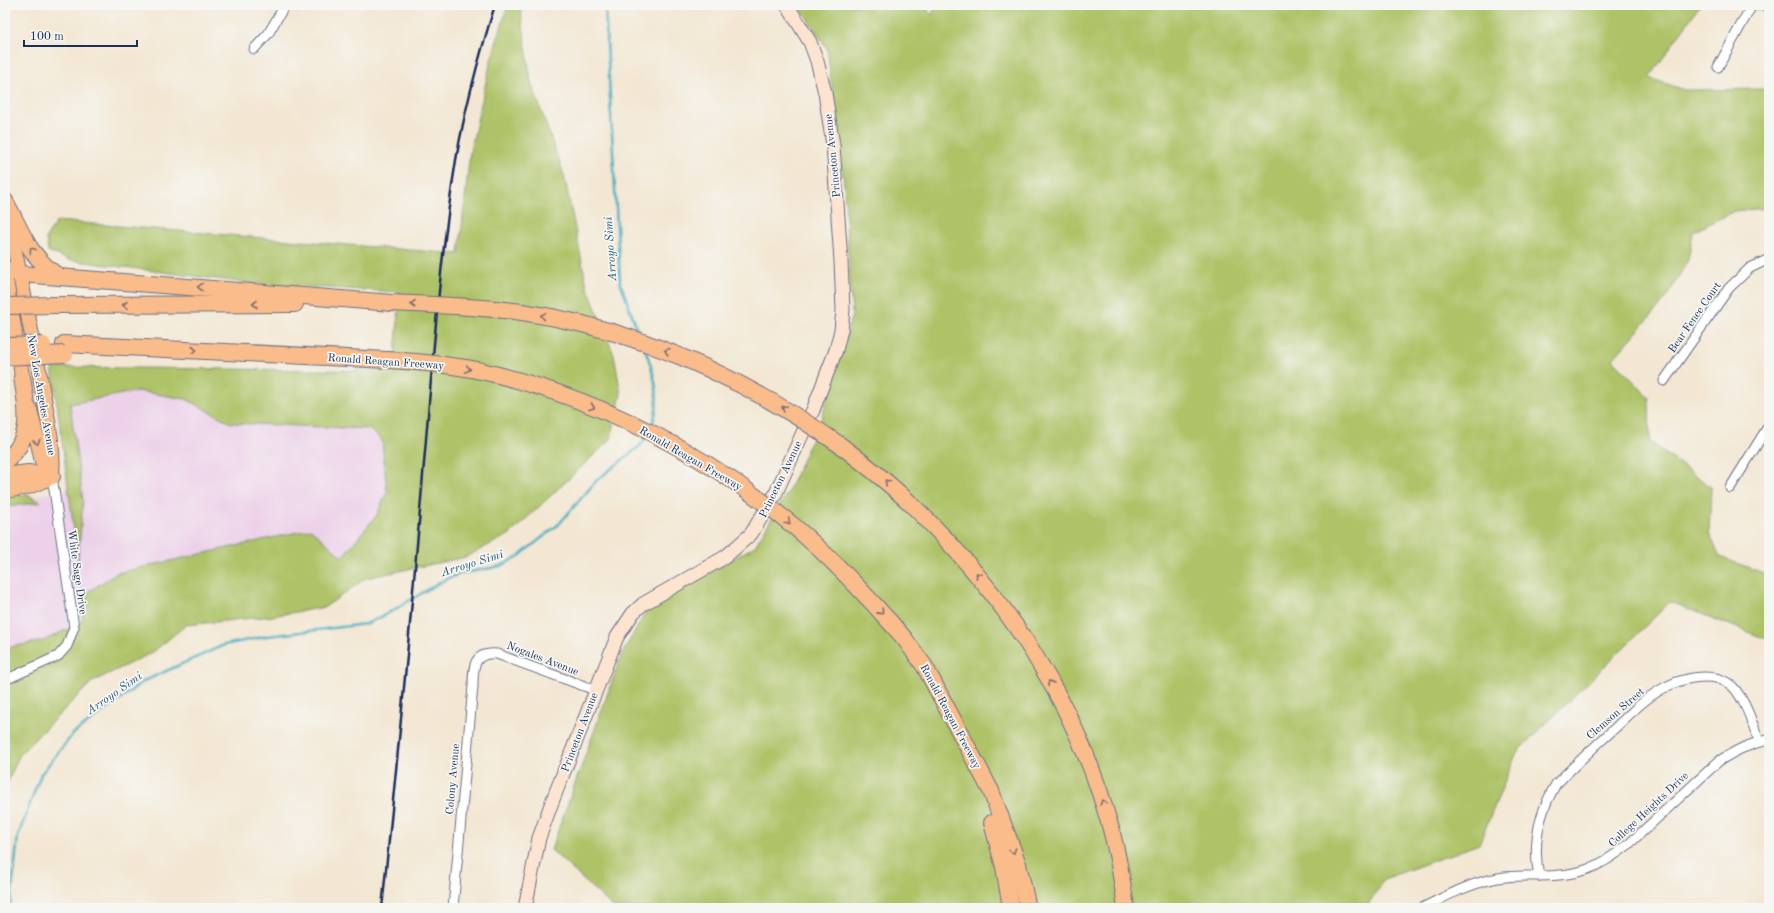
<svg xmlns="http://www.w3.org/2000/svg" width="1774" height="913" font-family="'Old Standard TT',serif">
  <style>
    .built { fill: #edd1e9 }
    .grass { fill: #aec368; stroke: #647963 }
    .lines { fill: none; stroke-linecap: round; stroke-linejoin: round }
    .stream { stroke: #43adc2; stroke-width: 2.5 }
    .street-casing { stroke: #676f87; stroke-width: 11 }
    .secondary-casing { stroke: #676f87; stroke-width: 15 }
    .primary-casing { stroke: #676f87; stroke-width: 16 }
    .highway-casing { stroke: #676f87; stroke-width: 18 }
    .street { stroke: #fff; stroke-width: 9 }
    .secondary { stroke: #fde4d0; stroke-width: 13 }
    .primary { stroke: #f9bc8a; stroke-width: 14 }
    .highway { stroke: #f9bc8a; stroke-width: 16 }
    .rail { stroke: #1b2f5e; stroke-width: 2.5 }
    .highway-bridge-casing { stroke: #676f87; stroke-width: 18; stroke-linecap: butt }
    .highway-bridge { stroke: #f9bc8a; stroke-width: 16 }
    .oneway { stroke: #7f6e72 }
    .labels { text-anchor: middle; stroke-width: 3.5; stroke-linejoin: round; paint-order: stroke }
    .street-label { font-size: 11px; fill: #1b2f5e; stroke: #f6f6f2 }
    .water-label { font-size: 12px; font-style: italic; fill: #295b81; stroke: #f6f6f2 }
  </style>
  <rect width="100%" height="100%" fill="#f6f6f2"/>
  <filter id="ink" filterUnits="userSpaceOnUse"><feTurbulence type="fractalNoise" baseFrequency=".025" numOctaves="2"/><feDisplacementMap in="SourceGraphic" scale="8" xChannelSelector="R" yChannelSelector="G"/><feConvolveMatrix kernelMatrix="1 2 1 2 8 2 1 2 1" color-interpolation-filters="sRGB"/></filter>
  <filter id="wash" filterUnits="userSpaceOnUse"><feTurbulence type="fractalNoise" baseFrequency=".012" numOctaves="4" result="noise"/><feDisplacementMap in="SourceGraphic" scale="16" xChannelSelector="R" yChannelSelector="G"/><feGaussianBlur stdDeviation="0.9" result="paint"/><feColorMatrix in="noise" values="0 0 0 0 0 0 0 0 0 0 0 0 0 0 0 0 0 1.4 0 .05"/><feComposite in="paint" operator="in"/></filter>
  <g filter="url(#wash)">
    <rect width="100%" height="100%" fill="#f3e7d3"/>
    <polygon class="built" points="142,385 397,425 394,495 345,559 311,535 92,597 61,639 5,648 5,501 76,489 64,395"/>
    <g class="grass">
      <polygon points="508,5 520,5 531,82 564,175 587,286 614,355 621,394 611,439 510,534 466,557 366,578 325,607 272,616 186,625 153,652 92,682 20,754 5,788 5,648 43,641 82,622 83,595 117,573 311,529 342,557 377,515 387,492 382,440 369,429 231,423 186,399 138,391 70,404 83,501 78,560 52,367 394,371 400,292 256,284 69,260 48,251 46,238 57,221 459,254 470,152 491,60"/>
      <polygon points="798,5 923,5 932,15 936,5 1700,5 1649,78 1685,90 1769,89 1769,208 1734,211 1693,232 1688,260 1666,299 1613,359 1649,398 1650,442 1711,487 1709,533 1720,557 1769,575 1769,640 1670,602 1517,752 1479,844 1384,879 1366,908 614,908 551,850 622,654 647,610 755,546 788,492 821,419 852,315 844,183 827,48"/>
      <polygon points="25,494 41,502 5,507 5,497"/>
    </g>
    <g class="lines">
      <g class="stream">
        <polyline points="605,5 620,281 639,335"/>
        <path d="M645,349c9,24 18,53 6,78"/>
        <polyline points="10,908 18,836 41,774 73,734 144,681 224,645 268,636 366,624 385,615 444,580 459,574 501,566 519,556 559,524 597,480 641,445 646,437"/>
      </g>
    </g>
  </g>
  <g filter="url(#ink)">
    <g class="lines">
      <g class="street-casing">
        <g id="street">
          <polyline points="1753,5 1769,6"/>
          <polyline points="254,49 268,34 285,5"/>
          <polyline points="1718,67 1752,5"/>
          <polyline points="1664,381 1729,288 1750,268 1769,259"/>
          <polyline points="1730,488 1769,425"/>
          <polyline points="5,680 58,656 67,646 74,627 52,476"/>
          <path d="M1539,876c-7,-33 0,-63 17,-92 19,-19 39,-38 59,-56 15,-14 29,-29 47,-39 17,-10 48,-18 66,-6 15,9 25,42 31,58"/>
          <path d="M453,908l20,-222c0,-19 0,-34 24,-32l98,36"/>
          <path d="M1422,908c22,-11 47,-24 71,-29 15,-4 30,-3 46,-3 39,0 59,-7 90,-32l90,-83c16,-10 31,-18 50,-21"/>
        </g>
      </g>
      <g class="secondary-casing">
        <polyline id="secondary" points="525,908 539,838 552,802 617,637 633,613 643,604 725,557 751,534 775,495 813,410 836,350 841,330 843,310 841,261 833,145 825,93 817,61 810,42 787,5"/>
      </g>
      <g class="primary-casing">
        <g id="primary">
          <path d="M6,211c13,55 23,110 34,165 5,33 15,67 12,100"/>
          <polyline points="5,274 24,387"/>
          <polyline points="30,409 42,461 52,476"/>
        </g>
      </g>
      <g class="highway-casing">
        <g id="highway">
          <path d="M5,201c17,30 23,56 55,76"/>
          <polyline points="5,269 21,274 392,303"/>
          <polyline points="57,305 295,304"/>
          <polyline points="64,344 388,360"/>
          <path d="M840,445c25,19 49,38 72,60 90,86 162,194 196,314 9,29 14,60 18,89"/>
          <path d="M5,462c29,-24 22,-53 17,-85"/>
          <polyline points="5,476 28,473 52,476"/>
          <polyline points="5,490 28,486 52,476"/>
          <polyline points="904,638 925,667 991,791 1018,864 1028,908"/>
          <polyline points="992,823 1004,867 1011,908"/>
        </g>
      </g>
      <use href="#street" class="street"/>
      <use href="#secondary" class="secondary"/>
      <use href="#primary" class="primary"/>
      <use href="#highway" class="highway"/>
      <path class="rail" d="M382,908c15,-144 29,-289 41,-433 9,-105 16,-211 33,-315 9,-52 23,-104 39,-155"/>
      <g class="highway-bridge-casing">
        <g id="highway-bridge">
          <path d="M392,303c44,2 87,3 130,9 116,17 223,67 318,133"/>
          <polyline points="5,306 57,305"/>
          <polyline points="5,346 43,345"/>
          <polyline points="5,357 65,354"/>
          <path d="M388,360c34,2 69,5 102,13 111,27 219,82 306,155 39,33 74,71 108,110"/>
        </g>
      </g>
      <use href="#highway-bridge" class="highway-bridge"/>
    </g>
    <defs><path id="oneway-chevron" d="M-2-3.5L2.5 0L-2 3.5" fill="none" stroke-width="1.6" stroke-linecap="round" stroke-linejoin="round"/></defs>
    <g class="oneway">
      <use href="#oneway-chevron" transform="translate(32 250) rotate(-126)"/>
      <use href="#oneway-chevron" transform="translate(200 287) rotate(-176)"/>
      <use href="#oneway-chevron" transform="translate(255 304) rotate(180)"/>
      <use href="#oneway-chevron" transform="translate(413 304) rotate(-178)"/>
      <use href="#oneway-chevron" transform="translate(125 305) rotate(180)"/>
      <use href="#oneway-chevron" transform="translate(543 316) rotate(-170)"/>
      <use href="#oneway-chevron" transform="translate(194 350) rotate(3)"/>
      <use href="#oneway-chevron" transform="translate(667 351) rotate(-160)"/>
      <use href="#oneway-chevron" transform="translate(468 369) rotate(10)"/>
      <use href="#oneway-chevron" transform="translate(592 407) rotate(21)"/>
      <use href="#oneway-chevron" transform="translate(784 408) rotate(-150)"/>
      <use href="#oneway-chevron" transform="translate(37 442) rotate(77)"/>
      <use href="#oneway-chevron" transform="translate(887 482) rotate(-138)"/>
      <use href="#oneway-chevron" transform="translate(788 522) rotate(39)"/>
      <use href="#oneway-chevron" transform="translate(978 575) rotate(-129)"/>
      <use href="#oneway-chevron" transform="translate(881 612) rotate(48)"/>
      <use href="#oneway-chevron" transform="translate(1050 683) rotate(-119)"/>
      <use href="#oneway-chevron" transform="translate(1103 802) rotate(-108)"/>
      <use href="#oneway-chevron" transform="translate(1013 851) rotate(70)"/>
    </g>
  </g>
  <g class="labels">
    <g class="street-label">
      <text transform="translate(832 156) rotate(-96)" y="4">Princeton Avenue</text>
      <text transform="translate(1694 317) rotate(-55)" y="4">Bear Fence Court</text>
      <text transform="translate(386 361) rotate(4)" y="4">Ronald Reagan Freeway</text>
      <text transform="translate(42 395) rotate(80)" y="4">New Los Angeles Avenue</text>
      <text transform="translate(691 458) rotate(30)" y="4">Ronald Reagan Freeway</text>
      <text transform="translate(780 479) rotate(-64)" y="4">Princeton Avenue</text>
      <text transform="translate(78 572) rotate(82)" y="4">White Sage Drive</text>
      <text transform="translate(543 658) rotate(21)" y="4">Nogales Avenue</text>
      <text transform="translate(1615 713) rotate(-41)" y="4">Clemson Street</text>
      <text transform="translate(951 716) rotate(62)" y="4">Ronald Reagan Freeway</text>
      <text transform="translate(579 732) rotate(-69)" y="4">Princeton Avenue</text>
      <text transform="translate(452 779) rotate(-85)" y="4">Colony Avenue</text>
      <text transform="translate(1648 809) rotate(-43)" y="4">College Heights Drive</text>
    </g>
    <g class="water-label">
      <text transform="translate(610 249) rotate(-94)" y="4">Arroyo Simi</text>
      <text transform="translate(472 563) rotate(-17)" y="4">Arroyo Simi</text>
      <text transform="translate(114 693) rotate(-35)" y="4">Arroyo Simi</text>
    </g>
  </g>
  <rect width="1774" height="913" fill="none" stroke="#f6f6f2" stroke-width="20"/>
  <path d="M24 40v6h113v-6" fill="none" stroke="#1b2f5e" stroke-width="2"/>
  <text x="30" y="40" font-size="12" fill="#1b2f5e" stroke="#f6f6f2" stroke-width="3" paint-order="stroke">100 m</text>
</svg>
